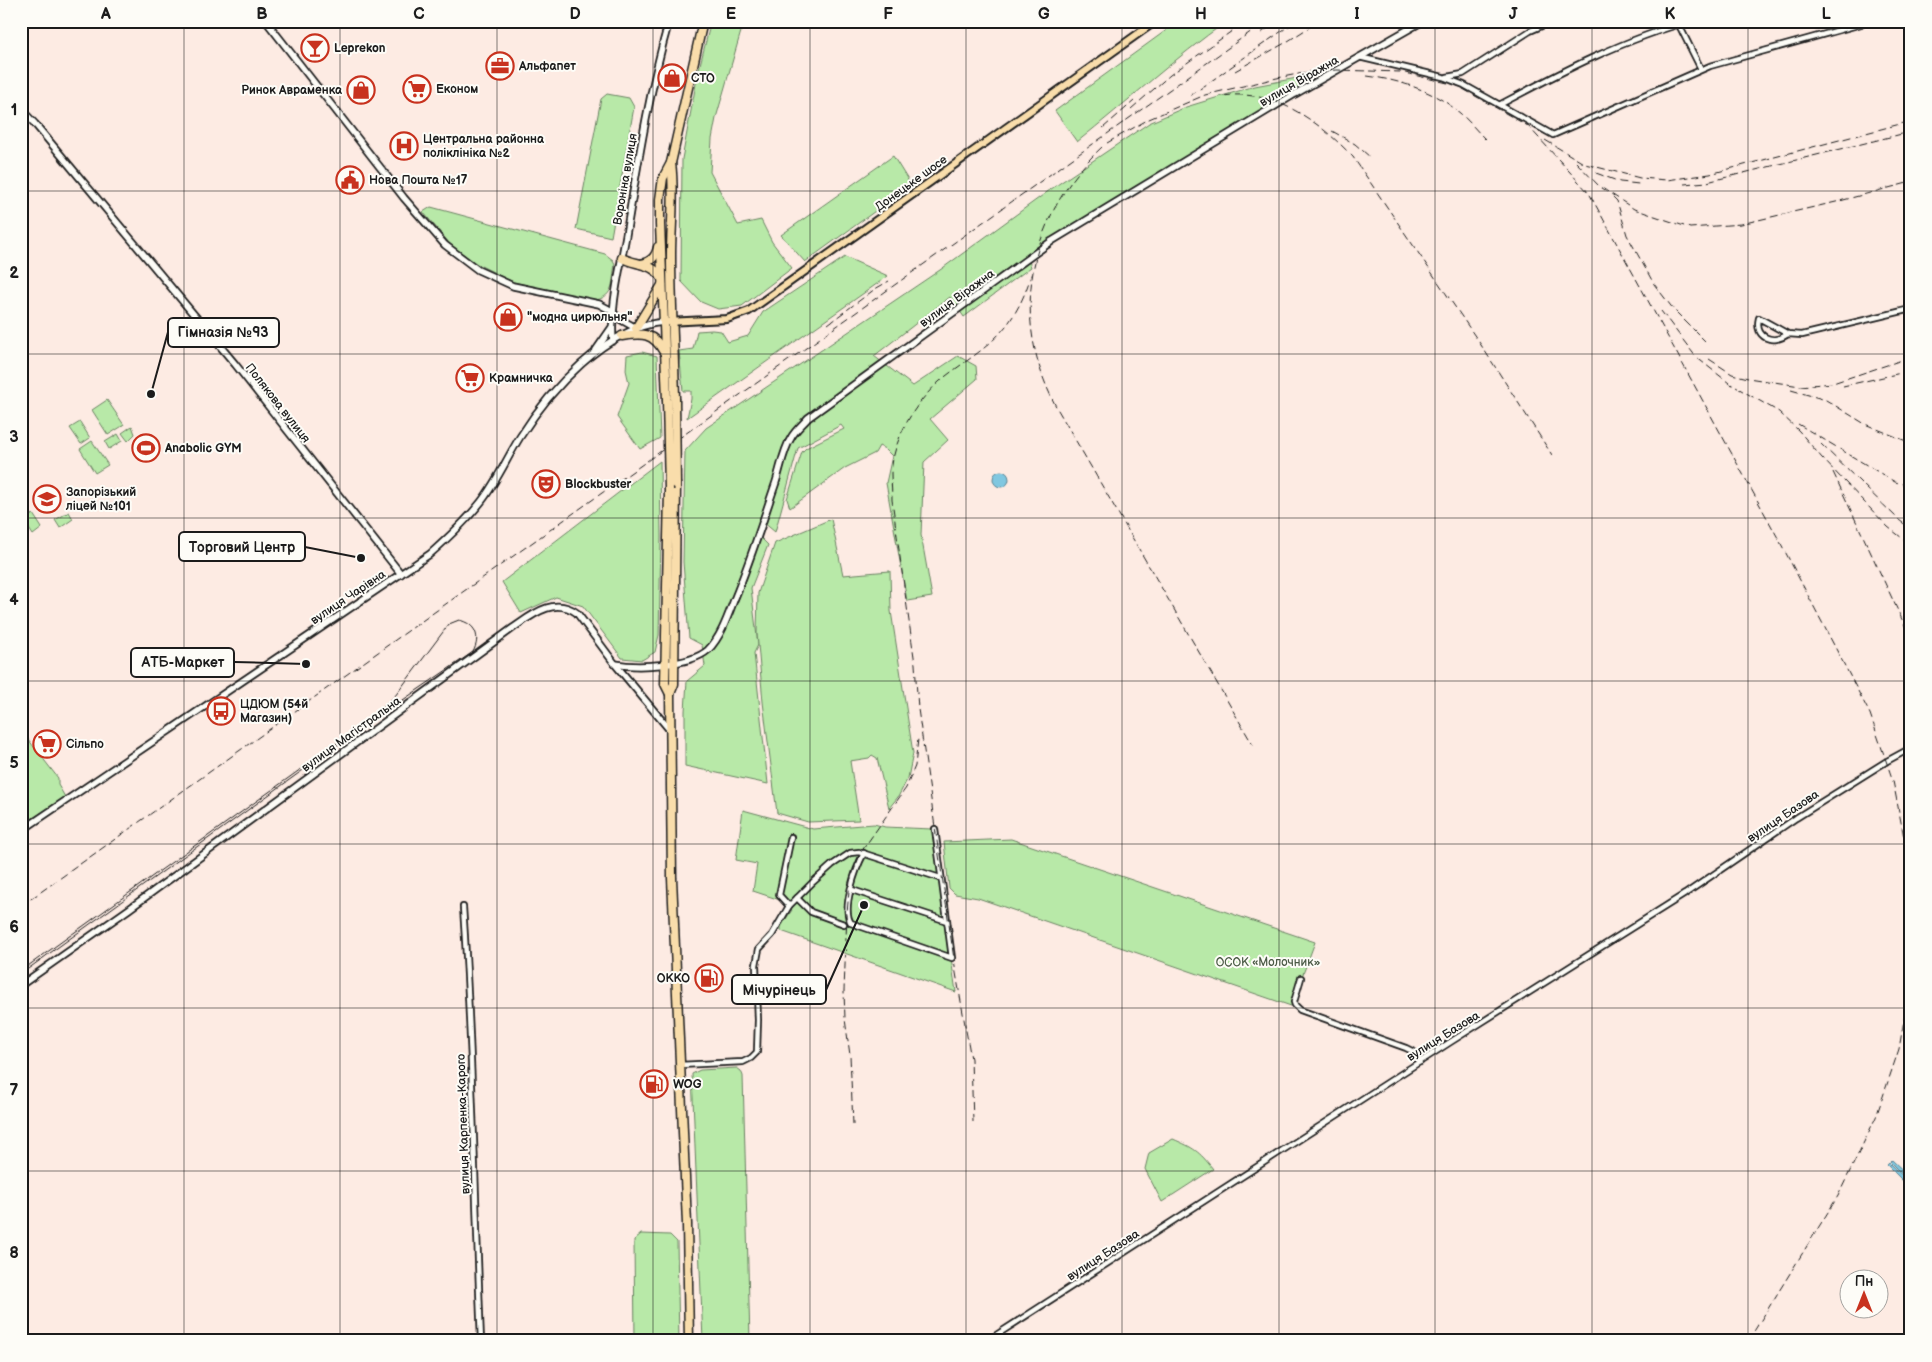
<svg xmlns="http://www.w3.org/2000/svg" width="1932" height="1362" font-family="'Balsamiq Sans',sans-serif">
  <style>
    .green { fill: #b8e9a8; stroke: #6a8262 }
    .water { fill: #80c7e0; stroke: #588392 }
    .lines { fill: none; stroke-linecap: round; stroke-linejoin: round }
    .street-casing { stroke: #1c1c1c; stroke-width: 8 }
    .secondary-casing { stroke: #1c1c1c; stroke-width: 9 }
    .primary-casing { stroke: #1c1c1c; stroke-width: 10 }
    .highway-casing { stroke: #1c1c1c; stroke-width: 11 }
    .street { stroke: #fdfcf7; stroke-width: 4.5 }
    .secondary { stroke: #fdfcf7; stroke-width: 5.5 }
    .primary { stroke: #f9ddab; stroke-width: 6 }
    .highway { stroke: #f9ddab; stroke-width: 8 }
    .tram { stroke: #1c1c1c; stroke-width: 1 }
    .rail { stroke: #1c1c1c; stroke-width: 1; stroke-dasharray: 8 4; stroke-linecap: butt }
    .highway-bridge-casing { stroke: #1c1c1c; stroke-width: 11; stroke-linecap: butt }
    .highway-bridge { stroke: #f9ddab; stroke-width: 8 }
    .grid { fill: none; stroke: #1c1c1c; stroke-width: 1; stroke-opacity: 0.55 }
    .labels { text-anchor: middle; stroke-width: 4; stroke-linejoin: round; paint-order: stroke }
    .poi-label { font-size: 12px; font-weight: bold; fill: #1c1c1c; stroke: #fdfcf7; text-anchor: start }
    .street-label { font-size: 12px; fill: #1c1c1c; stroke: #fdfcf7 }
    .park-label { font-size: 12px; fill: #4b5a46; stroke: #fdfcf7 }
    .leader { fill: none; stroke: #1c1c1c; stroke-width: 2 }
    .callout-dot { fill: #1c1c1c; stroke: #fdfcf7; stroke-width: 2 }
    .callout { fill: #fdfcf7; stroke: #1c1c1c; stroke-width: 2 }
    .callout-label { font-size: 14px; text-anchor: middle; font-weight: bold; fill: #1c1c1c }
    .neatline { fill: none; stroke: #1c1c1c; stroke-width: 2 }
    .grid-label { font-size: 16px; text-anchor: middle; font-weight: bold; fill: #1c1c1c }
  </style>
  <rect width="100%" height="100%" fill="#fdebe3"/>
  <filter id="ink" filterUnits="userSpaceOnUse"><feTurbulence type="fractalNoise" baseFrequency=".02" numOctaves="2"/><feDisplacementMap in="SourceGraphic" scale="10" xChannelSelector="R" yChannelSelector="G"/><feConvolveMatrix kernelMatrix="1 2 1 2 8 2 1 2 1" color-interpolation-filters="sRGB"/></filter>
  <g filter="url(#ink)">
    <g class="green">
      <polygon points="711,21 744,21 716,118 712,139 710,172 738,225 761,220 772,242 792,268 742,306 718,309 701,302 681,281 682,159 698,73"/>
      <path d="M1179,21h48c-52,37 -100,81 -150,121l-22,-31z"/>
      <polygon points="1302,77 1312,80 1295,94 1028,258 1031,267 964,317 950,297 874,356 913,386 958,356 976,366 977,379 930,419 948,440 924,462 921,535 932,597 907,601 886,483 892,456 885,449 879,446 875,453 845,468 790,508 787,499 802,452 806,448 844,429 841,425 798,448 775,532 763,522 758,535 768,545 751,588 758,645 754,653 768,784 685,766 685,711 687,681 705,666 702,645 689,638 683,562 685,451 706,428 940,270 1054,187 1149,123 1186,107 1255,86"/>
      <polygon points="607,94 629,98 634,107 611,237 576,229 601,99"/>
      <polygon points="893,156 911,185 805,262 781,235"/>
      <path d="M431,207l174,47 8,6 2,4c-3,17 0,32 -19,36l-83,-18 -38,-19 -25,-19 -27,-32z"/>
      <polygon points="845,257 888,276 687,418 691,399 691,391 683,391 679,351 693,349 697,331 712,330 721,331 728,342 748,336 763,312"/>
      <polygon points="642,352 657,356 660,438 640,449 617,417 629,383 626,370 627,355"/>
      <polygon points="107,400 124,425 108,435 92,410"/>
      <polygon points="80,422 90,438 81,444 70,428"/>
      <polygon points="132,426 135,434 128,441 122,433"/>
      <polygon points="118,434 122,441 109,449 105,442"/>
      <polygon points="92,441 108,465 95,473 80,449"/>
      <polygon points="660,461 661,537 659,635 655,652 642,660 622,658 583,606 556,597 521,613 502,582"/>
      <polygon points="69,512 73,519 60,528 55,520"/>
      <polygon points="33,514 42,528 33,535 24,521"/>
      <polygon points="831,519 843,575 890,571 891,611 913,753 908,778 898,797 889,808 877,758 872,755 869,758 850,761 859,820 808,822 777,813 763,702 757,633 758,593 775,543"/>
      <polygon points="21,730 58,778 58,785 65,797 21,826"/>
      <polygon points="743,810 813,829 874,824 885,827 932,829 956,992 781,931 781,926 792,910 780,900 753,891 757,864 736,860"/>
      <polygon points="1011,839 1315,942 1291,1006 978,898 955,894 949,888 944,842"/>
      <polygon points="737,1068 741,1071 743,1076 750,1341 703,1341 692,1074 700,1070"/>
      <path d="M1173,1139c21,9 26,12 40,30l-51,33 -17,-33 4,-16z"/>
      <polygon points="641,1234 670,1235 677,1242 679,1341 635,1341 634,1240"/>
    </g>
    <g class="water">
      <circle cx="1001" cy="479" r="8"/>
      <polygon points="1892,1160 1911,1178 1911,1183 1890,1162"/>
      <polygon points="1889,1163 1911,1184 1911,1189 1887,1165"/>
    </g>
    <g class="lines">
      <g class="street-casing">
        <g id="street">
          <polyline points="1677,21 1701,69"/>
          <polyline points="1359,57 1443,77 1464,85 1553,135 1710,66 1872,21"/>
          <polyline points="1447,77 1463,74 1530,31 1553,21"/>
          <path d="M1501,104c60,-32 123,-65 190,-83"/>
          <path d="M1788,334c-15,11 -34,4 -29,-16l29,16 14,1 109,-26"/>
          <path d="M864,853c-8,15 -23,56 -13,70l101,35 -17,-129"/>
          <polyline points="852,890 947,921"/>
          <polyline points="797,898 811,912 844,924"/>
          <polyline points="789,906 779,895 791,837"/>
          <path d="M463,907c10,145 12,289 18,434"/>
          <polyline points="1301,978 1294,1002 1295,1005 1300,1010 1406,1048 1414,1052 1420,1062"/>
          <polyline points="679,1065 743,1062 751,1058 757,1052 758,1020 756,965 759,949 772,935 789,906 813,882 832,865 850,853 859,852 940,878"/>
          <polyline points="987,1341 1452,1041 1685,894 1796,818 1887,761 1911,748"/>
        </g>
      </g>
      <g class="secondary-casing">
        <g id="secondary">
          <polyline points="266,21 404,198 445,245 478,270 513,286 599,304 612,311 618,318 636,328"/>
          <polyline points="21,109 35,124 235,364 401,574"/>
          <path d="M613,341c-3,-35 7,-71 13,-106 12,-72 23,-144 43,-214"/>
          <polyline points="596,350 612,327"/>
          <path d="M615,664c23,4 75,2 93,-14 13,-13 20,-34 26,-50 16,-38 28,-77 41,-115 5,-14 8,-35 16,-47 4,-8 12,-14 17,-20l244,-177 243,-147 128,-73"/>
          <path d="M21,831l409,-277c18,-16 36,-33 51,-52 15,-19 26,-44 39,-65 29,-46 86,-110 144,-115"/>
          <path d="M21,985l108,-76 384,-281c19,-13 41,-32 64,-15l38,51 54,65"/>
        </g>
      </g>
      <g class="primary-casing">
        <polyline id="primary" points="667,322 727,319 749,311 1156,21"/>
      </g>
      <g class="highway-casing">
        <g id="highway">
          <path d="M671,163c4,28 0,63 0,92 0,48 3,96 4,143"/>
          <path d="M622,258c13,7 31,5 39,19"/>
          <path d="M641,264c10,-2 15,-7 17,-17"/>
          <polyline points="636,328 662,285"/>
          <path d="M622,336c20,-3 31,-4 42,16"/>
          <polyline points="667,400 660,224 660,199 663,178 671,163 703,21"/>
          <polyline points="676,484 674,684 670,694 672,878 687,1224 689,1341"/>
          <polyline points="669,490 665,684 670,694"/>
        </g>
      </g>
      <use href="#street" class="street"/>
      <use href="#secondary" class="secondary"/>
      <use href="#primary" class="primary"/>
      <use href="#highway" class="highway"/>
      <path class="tram" d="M21,971l352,-254 22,-21 54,-72 10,-4c17,4 22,17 14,32l-127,87 -325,235"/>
      <g class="rail">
        <polyline points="1261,33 1278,21"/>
        <polyline points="1235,71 1285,43 1319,21"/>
        <path d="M1367,76c32,4 69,15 94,38 8,7 16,17 24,25"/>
        <polyline points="1190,96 1296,21"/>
        <path d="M1223,96c51,-8 97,26 130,61l128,188 71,110"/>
        <polyline points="1131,109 1170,75 1246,21"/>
        <polyline points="1103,128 1134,101"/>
        <polyline points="1332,131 1355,144 1370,157"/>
        <polyline points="1545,140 1585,164 1640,178 1667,180 1710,174 1904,123"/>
        <polyline points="1107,143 1149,119 1205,95 1277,78 1309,72 1337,70 1401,72 1456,85 1528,126 1589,193 1778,538 1870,714 1893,781 1908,858 1911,904"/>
        <path d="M1102,147c-75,70 -94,173 -44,263l195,335"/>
        <polyline points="1576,162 1599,186 1634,209 1690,228 1741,224 1836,202 1911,182"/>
        <polyline points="1596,173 1620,182 1639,184"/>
        <polyline points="1684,184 1707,182 1910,132"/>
        <polyline points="1613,197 1617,201 1627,235 1654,284 1674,310 1706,342"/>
        <polyline points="1661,311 1696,357 1729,383 1779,412 1799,431 1822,458 1888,527 1911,545"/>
        <polyline points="828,324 875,289 889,281"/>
        <polyline points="1709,359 1732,374 1748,378 1800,386 1833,383 1911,357"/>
        <polyline points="1843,386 1901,373"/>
        <polyline points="1791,390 1826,400 1865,424 1911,443"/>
        <polyline points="1798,424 1895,482 1911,486"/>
        <polyline points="1821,444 1899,520 1911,529"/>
        <polyline points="1833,472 1906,628"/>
        <polyline points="21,906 1266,21"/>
        <path d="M973,1122l-2,-63 -15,-86 -38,-264 -3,-45 -23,-164c0,-9 -1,-18 -1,-27 3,-38 26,-74 55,-97 18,-14 39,-26 54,-43 16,-17 26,-39 32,-61"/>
        <polyline points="853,1125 850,1055 845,1019 844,991 847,913 850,881 861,852 906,788 915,766 918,739"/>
        <polyline points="1748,1341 1838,1196 1876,1117 1899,1049 1908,997 1911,960"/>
      </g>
      <g class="highway-bridge-casing">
        <g id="highway-bridge">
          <polyline points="675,398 676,484"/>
          <polyline points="667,400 669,490"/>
        </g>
      </g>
      <use href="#highway-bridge" class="highway-bridge"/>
    </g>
  </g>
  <path class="grid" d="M184,21v1320M340,21v1320M497,21v1320M653,21v1320M810,21v1320M966,21v1320M1122,21v1320M1279,21v1320M1435,21v1320M1592,21v1320M1748,21v1320M21,191h1890M21,354h1890M21,518h1890M21,681h1890M21,844h1890M21,1008h1890M21,1171h1890"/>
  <defs>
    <g id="bar-ring" transform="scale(1.4375)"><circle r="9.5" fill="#fdfcf7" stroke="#c8321e" stroke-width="1.5"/><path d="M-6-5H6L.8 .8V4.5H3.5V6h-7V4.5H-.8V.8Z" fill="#c8321e"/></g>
    <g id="office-ring" transform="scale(1.4375)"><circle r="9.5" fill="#fdfcf7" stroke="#c8321e" stroke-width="1.5"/><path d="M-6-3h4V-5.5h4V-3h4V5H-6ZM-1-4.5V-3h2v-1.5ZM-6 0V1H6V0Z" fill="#c8321e"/></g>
    <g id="shop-ring" transform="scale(1.4375)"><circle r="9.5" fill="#fdfcf7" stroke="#c8321e" stroke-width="1.5"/><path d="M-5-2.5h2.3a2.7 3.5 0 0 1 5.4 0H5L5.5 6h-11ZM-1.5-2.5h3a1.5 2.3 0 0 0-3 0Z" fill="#c8321e"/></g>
    <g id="supermarket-ring" transform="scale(1.4375)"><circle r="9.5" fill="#fdfcf7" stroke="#c8321e" stroke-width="1.5"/><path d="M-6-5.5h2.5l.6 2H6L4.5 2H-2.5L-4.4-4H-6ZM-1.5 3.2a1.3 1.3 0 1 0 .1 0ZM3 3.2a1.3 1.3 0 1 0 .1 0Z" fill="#c8321e"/></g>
    <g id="hospital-ring" transform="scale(1.4375)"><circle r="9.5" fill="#fdfcf7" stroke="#c8321e" stroke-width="1.5"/><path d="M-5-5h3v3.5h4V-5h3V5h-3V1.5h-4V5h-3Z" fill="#c8321e"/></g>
    <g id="civic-ring" transform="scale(1.4375)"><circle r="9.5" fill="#fdfcf7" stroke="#c8321e" stroke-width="1.5"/><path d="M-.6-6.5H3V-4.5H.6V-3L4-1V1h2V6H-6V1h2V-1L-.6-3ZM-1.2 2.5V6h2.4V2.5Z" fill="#c8321e"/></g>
    <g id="stadium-ring" transform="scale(1.4375)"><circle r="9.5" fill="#fdfcf7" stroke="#c8321e" stroke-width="1.5"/><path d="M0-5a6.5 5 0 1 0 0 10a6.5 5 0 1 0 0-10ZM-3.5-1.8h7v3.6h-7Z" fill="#c8321e"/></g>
    <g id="theatre-ring" transform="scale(1.4375)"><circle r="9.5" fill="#fdfcf7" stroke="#c8321e" stroke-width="1.5"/><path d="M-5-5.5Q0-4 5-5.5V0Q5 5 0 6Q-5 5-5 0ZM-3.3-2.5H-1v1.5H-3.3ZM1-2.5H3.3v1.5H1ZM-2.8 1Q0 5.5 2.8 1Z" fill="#c8321e"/></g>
    <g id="school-ring" transform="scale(1.4375)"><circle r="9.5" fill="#fdfcf7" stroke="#c8321e" stroke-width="1.5"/><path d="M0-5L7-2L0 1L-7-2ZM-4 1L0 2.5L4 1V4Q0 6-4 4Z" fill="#c8321e"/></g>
    <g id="bus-ring" transform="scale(1.4375)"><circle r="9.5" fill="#fdfcf7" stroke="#c8321e" stroke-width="1.5"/><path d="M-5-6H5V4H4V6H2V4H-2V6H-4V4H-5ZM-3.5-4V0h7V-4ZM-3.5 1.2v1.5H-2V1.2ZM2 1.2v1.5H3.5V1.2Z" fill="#c8321e"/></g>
    <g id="fuel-ring" transform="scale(1.4375)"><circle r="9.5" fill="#fdfcf7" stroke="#c8321e" stroke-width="1.5"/><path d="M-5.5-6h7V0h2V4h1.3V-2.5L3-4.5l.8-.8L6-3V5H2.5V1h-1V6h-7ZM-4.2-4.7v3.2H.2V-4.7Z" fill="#c8321e"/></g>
  </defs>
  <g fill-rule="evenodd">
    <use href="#bar-ring" x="315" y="48"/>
    <use href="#office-ring" x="500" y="66"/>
    <use href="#shop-ring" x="672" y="78"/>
    <use href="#supermarket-ring" x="417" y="89"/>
    <use href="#shop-ring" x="361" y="90"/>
    <use href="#hospital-ring" x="404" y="146"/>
    <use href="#civic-ring" x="350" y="180"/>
    <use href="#shop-ring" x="508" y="317"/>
    <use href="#supermarket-ring" x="470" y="378"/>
    <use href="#stadium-ring" x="146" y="448"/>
    <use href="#theatre-ring" x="546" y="484"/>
    <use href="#school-ring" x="47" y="499"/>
    <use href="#bus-ring" x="221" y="711"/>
    <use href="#supermarket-ring" x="47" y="744"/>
    <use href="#fuel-ring" x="709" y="978"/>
    <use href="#fuel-ring" x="654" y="1084"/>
  </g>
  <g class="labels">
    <g class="poi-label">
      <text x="334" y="52">Leprekon</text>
      <text x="519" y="70">Альфапет</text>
      <text x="691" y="82">СТО</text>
      <text x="436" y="93">Економ</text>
      <text x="342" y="94" text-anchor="end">Ринок Авраменка</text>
      <text x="423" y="143">Центральна районна<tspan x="423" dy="14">поліклініка №2</tspan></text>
      <text x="369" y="184">Нова Пошта №17</text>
      <text x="527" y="321">"модна цирюльня"</text>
      <text x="489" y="382">Крамничка</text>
      <text x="165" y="452">Anabolic GYM</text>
      <text x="565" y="488">Blockbuster</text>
      <text x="66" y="496">Запорізький<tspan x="66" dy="14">ліцей №101</tspan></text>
      <text x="240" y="708">ЦДЮМ (54й<tspan x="240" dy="14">Магазин)</tspan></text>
      <text x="66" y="748">Сільпо</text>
      <text x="690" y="982" text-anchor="end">ОККО</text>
      <text x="673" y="1088">WOG</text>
    </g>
    <g class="street-label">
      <text transform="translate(1299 81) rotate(-30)" y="4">вулиця Віражна</text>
      <text transform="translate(625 179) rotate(-80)" y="4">Вороніна вулиця</text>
      <text transform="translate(911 183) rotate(-36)" y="4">Донецьке шосе</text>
      <text transform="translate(957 298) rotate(-36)" y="4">вулиця Віражна</text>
      <text transform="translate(278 403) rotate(52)" y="4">Полякова вулиця</text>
      <text transform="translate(348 597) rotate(-34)" y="4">вулиця Чарівна</text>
      <text transform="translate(351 734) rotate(-36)" y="4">вулиця Магістральна</text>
      <text transform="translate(1783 816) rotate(-34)" y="4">вулиця Базова</text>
      <text transform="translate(1443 1036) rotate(-32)" y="4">вулиця Базова</text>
      <text transform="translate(463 1124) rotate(-92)" y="4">вулиця Карпенка-Карого</text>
      <text transform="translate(1103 1255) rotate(-33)" y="4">вулиця Базова</text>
    </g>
    <g class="park-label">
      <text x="1268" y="966">ОСОК «Молочник»</text>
    </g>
  </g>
  <path class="leader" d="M151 394L168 332M361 558L305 547M306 664L234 662M864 905L826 990"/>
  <g class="callout-dot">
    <circle cx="151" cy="394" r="5"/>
    <circle cx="361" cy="558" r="5"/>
    <circle cx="306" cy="664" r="5"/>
    <circle cx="864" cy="905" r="5"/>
  </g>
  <g class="callout">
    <rect x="168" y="318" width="111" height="29" rx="5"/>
    <rect x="179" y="532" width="126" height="29" rx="5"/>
    <rect x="131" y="648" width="103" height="29" rx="5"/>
    <rect x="732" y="975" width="94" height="29" rx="5"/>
  </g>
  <g class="callout-label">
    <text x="223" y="337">Гімназія №93</text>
    <text x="242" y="552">Торговий Центр</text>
    <text x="183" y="667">АТБ-Маркет</text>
    <text x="779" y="995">Мічурінець</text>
  </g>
  <rect width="1932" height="1362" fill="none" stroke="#fdfcf7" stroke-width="55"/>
  <g transform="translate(1864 1294)"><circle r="24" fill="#fdfcf7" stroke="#a3a29f"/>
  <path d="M0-4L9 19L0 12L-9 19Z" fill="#c8321e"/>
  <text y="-8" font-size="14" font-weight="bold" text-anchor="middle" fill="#1c1c1c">Пн</text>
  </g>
  <rect x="28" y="28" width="1876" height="1306" class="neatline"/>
  <g class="grid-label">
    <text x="106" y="19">A</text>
    <text x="262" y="19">B</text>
    <text x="419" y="19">C</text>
    <text x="575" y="19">D</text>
    <text x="731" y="19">E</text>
    <text x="888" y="19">F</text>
    <text x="1044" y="19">G</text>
    <text x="1201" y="19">H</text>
    <text x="1357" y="19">I</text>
    <text x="1513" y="19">J</text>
    <text x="1670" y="19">K</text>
    <text x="1826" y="19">L</text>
    <text x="14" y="115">1</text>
    <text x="14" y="278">2</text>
    <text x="14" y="442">3</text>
    <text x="14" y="605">4</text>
    <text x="14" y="768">5</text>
    <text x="14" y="932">6</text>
    <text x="14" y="1095">7</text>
    <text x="14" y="1258">8</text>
  </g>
</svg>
